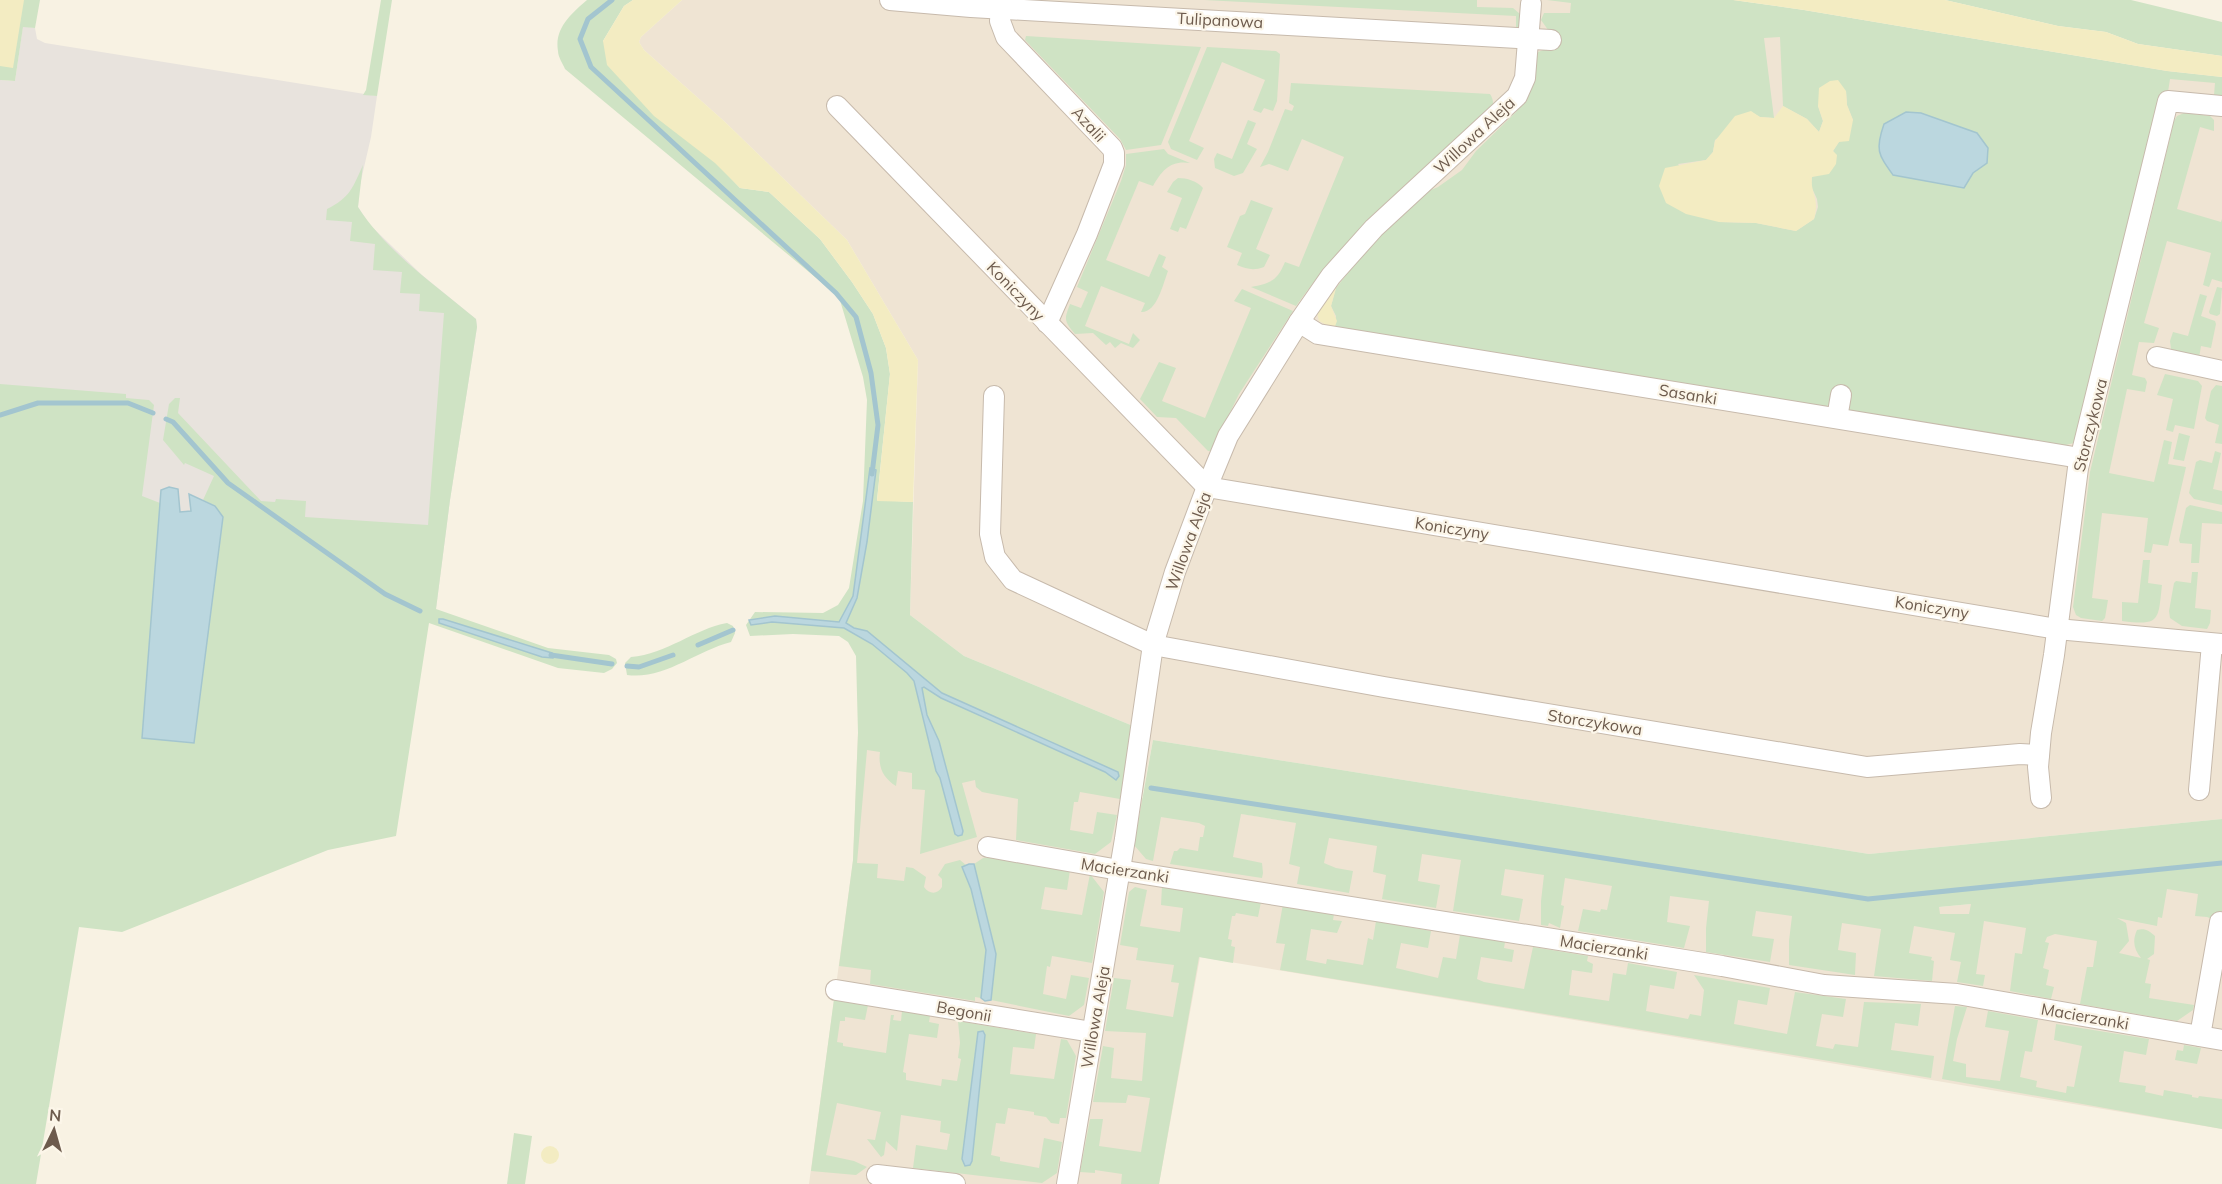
<svg xmlns="http://www.w3.org/2000/svg" width="2222" height="1184" font-family="Mulish,sans-serif">
  <style>
    .residential { fill: #efe4d3 }
    .industrial { fill: #e8e3dd }
    .green { fill: #cfe3c4; fill-rule: evenodd }
    .sand { fill: #f3ecc2 }
    .water { fill: #bbd7df; stroke: #a3c5cf; stroke-width: 1.5 }
    .lines { fill: none; stroke-linecap: round; stroke-linejoin: round }
    .stream { stroke: #a3c5cf; stroke-width: 5 }
    .minor-casing { stroke: #c7baac; stroke-width: 22 }
    .minor { stroke: #fff; stroke-width: 20 }
    .labels { text-anchor: middle; stroke-width: 4.5; stroke-linejoin: round; paint-order: stroke }
    .street-label { font-size: 16px; fill: #6d5b4d; stroke: #fcf6e9 }
  </style>
  <rect width="100%" height="100%" fill="#f8f2e3"/>
  <polygon class="residential" points="682,0 1733,0 2167,71 2222,77 2222,819 1869,854 1153,740 1142,798 1869,914 2222,879 2222,1129 1200,957 1159,1184 809,1184 853,861 858,733 949,742 1122,789 1133,726 964,656 910,615 918,360 847,240 724,121 644,50 639,42 641,37"/>
  <polygon class="industrial" points="23,26 35,28 37,39 45,43 377,96 371,137 359,189 358,207 370,225 422,275 476,319 477,327 450,500 436,609 198,748 0,411 0,80 15,81"/>
  <g class="green">
    <polygon points="0,0 40,0 35,28 23,27 15,81 0,80"/>
    <polygon points="381,0 392,0 377,96 363,95 366,90"/>
    <path d="M587,0h46l-9,6 -21,35 137,147 29,4 51,47 32,43 21,32 13,34 4,26 -13,126 36,2 -3,113 54,41 169,70 -13,73 -40,-7 -2,10h-4l-4,28 23,4 4,-22 20,3 -6,27 -16,12 -79,-14 2,-41 -36,-7 -6,-5 -1,-7 -13,3 15,54 -57,17 5,-64 -13,-1v-16l-14,-2 -2,15c-13,-8 -18,-19 -16,-34l-13,-2 -10,113 21,1 -1,14 27,3 2,-14 7,1 13,9 -2,10c5,7 13,8 18,0v-8l-4,-4 7,-11 15,-4 6,5 -3,2 8,22 15,61 -5,48 -6,-1v4l-105,-17 1,-14 -32,-4 14,-106 5,-127 -2,-77 -8,-14 -9,-6 -46,-2 -43,2 -4,-11 9,-13 68,1 15,-8 11,-17 14,-87 4,-101 -4,-23 -24,-80 -274,-228c-2,-5 -7,-12 -7,-18 -4,-23 14,-38 29,-51z"/>
    <polygon points="1204,0 1477,0 1477,7 1513,8 1520,14 1521,27 1516,31 1516,16"/>
    <path d="M1547,0h186l71,10 363,61 55,6v20l-8,-2 1,-12 -45,-4 -2,13 -6,1 -88,350 -16,4 -201,-32 -8,-5 -8,-15 -14,11 -7,1 -486,-78 2,-13 -5,-10 5,-18 34,-43 56,-53 12,-5 24,-17 14,-19 40,-39 11,-19 11,-41 8,-3 5,-15 -10,-14 3,-7h26l1,-10zM1780,37l3,69 24,13 12,13 4,-11 -5,-15 28,-15 1,14 6,15 -20,31 3,4 -24,22 -1,9 6,13 1,8 -4,12 -18,12 -40,-8 -37,-1 -41,-58 28,-4 7,-8 2,-12 36,-28 9,5 14,1 -10,-80z"/>
    <polygon points="1945,0 2131,0 2222,22 2222,56 2138,44 2106,32 2058,26"/>
    <polygon points="1026,36 1201,47 1161,145 1126,150 1120,139 1025,40"/>
    <polygon points="1207,47 1276,51 1280,54 1277,101 1273,111 1264,108 1261,113 1253,110 1265,80 1222,62 1189,141 1204,148 1197,160 1171,149 1168,142"/>
    <path d="M1291,83l199,11c4,6 4,12 0,18 -69,57 -142,120 -194,194l-45,-19c20,-4 26,-6 34,-25l14,5 45,-110 -42,-18 -14,32 -19,-7 -9,3 8,-15 17,-43 7,2 2,-5 -5,-3z"/>
    <polygon points="2184,113 2210,116 2214,120 2214,131 2200,127 2177,209 2221,222 2222,219 2222,282 2212,279 2209,287 2203,285 2211,253 2167,241 2144,323 2159,328 2154,343 2139,342 2132,375 2145,378 2147,382 2145,392 2127,389 2109,473 2154,482 2164,440 2172,442 2168,464 2186,467 2168,546 2153,544 2151,553 2144,552 2148,518 2102,513 2092,598 2108,600 2105,618 2102,621 2081,618 2076,615 2073,607 2090,472 2174,121 2177,116"/>
    <polygon points="1248,120 1256,123 1247,144 1257,149 1243,173 1234,176 1215,168 1214,159 1217,153 1232,159"/>
    <path d="M1164,149l4,5 22,9c-19,-3 -28,7 -37,23l-14,-5 -33,79 43,17 10,-23 7,3 -4,10 6,4c-5,13 -11,42 -27,41l4,-9 -44,-17 -16,40 44,18 4,-11 7,7 -7,8 -12,-5 -6,5 -5,-6 -4,3 -13,-12 -18,1c-11,-13 -11,-14 -5,-30l11,4 7,-16 -11,-5 44,-106 5,-16v-11z"/>
    <path d="M363,165l-5,42c29,45 77,78 118,112l1,8 -27,173 -14,109 112,39 61,7 7,4 1,4 -5,6 -8,4 -46,-5 -129,-45 -33,213 -68,14 -206,82 -43,-5 -43,257h-36v-800l126,10v4l23,2 5,5 -12,91 18,7 -18,235 51,5 22,-237 -12,-6 11,-24 -29,-13 -1,2 -21,-25 6,-36 6,-6h5l-2,15 83,88 14,1 1,-3 30,2 -1,16 123,8 16,-212 -25,-2 1,-17 -20,-1 2,-21 -29,-2 2,-26 -25,-3 2,-19 -26,-2 1,-11c23,-11 26,-22 36,-44z"/>
    <path d="M1178,178c9,0 19,3 25,10l-17,41 -6,-2 -2,5 -8,-3 12,-31 -15,-6 6,-10z"/>
    <path d="M1251,200l22,8 -17,41 14,6 -6,12c-11,4 -17,2 -27,-2l5,-12 -15,-6 13,-31 5,-2z"/>
    <polygon points="2217,287 2222,288 2220,314 2217,316 2210,314 2209,312"/>
    <polygon points="1242,289 1293,311 1239,394 1211,451 1208,451 1176,418 1157,417 1140,399 1159,362 1176,368 1162,401 1205,418 1251,308 1234,301"/>
    <polygon points="2200,294 2207,296 2201,316 2215,321 2216,324 2211,348 2201,346 2199,358 2180,355 2171,349 2170,341 2173,332 2188,336"/>
    <polygon points="2165,374 2198,381 2202,386 2194,429 2175,425 2173,432 2166,430 2173,399 2157,395"/>
    <polygon points="2216,385 2222,386 2222,444 2215,443 2219,425 2207,421 2205,418 2211,391"/>
    <polygon points="2179,433 2190,436 2184,461 2173,459"/>
    <polygon points="2215,451 2221,453 2213,489 2222,491 2222,505 2194,499 2189,493 2196,462 2200,460 2212,463"/>
    <polygon points="2190,505 2222,512 2222,524 2202,523 2199,563 2191,563 2192,544 2180,543 2179,540 2186,508"/>
    <path d="M2143,560h7l-2,23 14,2c-4,35 -1,41 -40,36v-19l16,1z"/>
    <polygon points="2192,572 2198,572 2195,608 2211,610 2210,623 2207,629 2182,626 2170,618 2169,611 2174,583 2176,581 2191,583"/>
    <path d="M727,623l6,3 2,7 -4,9c-35,9 -67,38 -104,33l-2,-12 6,-6c36,-3 63,-28 96,-34z"/>
    <path d="M1153,740l716,114 353,-35v101l-2,2 -13,-5 -12,-1 3,-22 -31,-5 -5,29 -4,-1 -1,9 -40,-8 9,5 3,18 -10,12 22,5c-7,-9 -9,-17 -4,-28 8,-2 12,1 18,6l-1,18 -7,5 3,1 -5,23 6,1 -2,14 45,7 -1,5 -16,11 -97,-17 7,-37h6l4,-26 -42,-7 -8,3 -2,5 4,1 -6,25 6,2 -3,15 8,2 -3,12 -41,-8 5,-38 7,1 4,-26 -42,-7 -8,53 9,1 -2,11 -26,-4 4,-20 -11,-2 5,-27 -41,-7 -5,27 23,4 -1,3 3,1 -2,20 -58,-5 7,-47 -39,-6 -4,27 18,3 -1,22 -66,-10v-24l3,-25 -36,-5 -4,25 22,3 -4,23 -64,-10v-24l3,-27 -39,-5 -3,26 23,4 -6,22 -106,-17 5,-22 17,3 1,-3 6,1 5,-24 -47,-8 -4,27 3,1 -4,22 -11,-5 -1,3 -7,-1v-24l3,-26 -39,-6 -4,26 22,4 -4,22 -66,-10 8,-51 -39,-6 -4,27 22,4 -4,23 -54,-9 4,-24 -13,-3 4,-26 -48,-8 -5,25 12,5 17,3 -4,22 -52,-9 3,-17 -11,-3 7,-41 -55,-9 -8,43 29,6 1,10 -1,5 -92,-14 4,-13h3l3,-3 18,3 2,-14h3l2,-11 -6,-3 -38,-6 -8,44 -7,-2 -12,-14zM1971,904l-2,10h-29l-1,-7z"/>
    <polygon points="992,857 1070,870 1067,890 1045,887 1041,909 1082,915 1090,874 1104,892 1092,963 1052,956 1050,967 1047,966 1043,994 1066,999 1071,975 1089,978 1084,1005 1069,1016 991,1000 996,954 974,864 983,858"/>
    <polygon points="1162,886 1261,902 1258,917 1236,913 1235,916 1232,916 1228,939 1232,940 1231,946 1235,947 1233,963 1199,957 1159,1184 1121,1184 1122,1174 1095,1170 1095,1173 1080,1172 1090,1119 1103,1119 1099,1146 1141,1152 1150,1098 1128,1095 1126,1103 1093,1102 1103,1046 1114,1048 1111,1078 1142,1081 1146,1033 1105,1031 1114,978 1131,980 1126,1009 1173,1017 1179,983 1171,982 1174,965 1136,960 1138,948 1120,945 1129,892 1135,887 1147,890 1140,926 1180,932 1183,908 1161,905"/>
    <polygon points="1283,904 1334,914 1333,920 1342,921 1337,933 1311,929 1306,960 1326,964 1327,959 1363,965 1368,938 1373,940 1376,921 1431,931 1428,948 1401,943 1396,968 1438,978 1443,957 1456,959 1460,935 1505,942 1504,948 1514,950 1512,962 1481,957 1477,979 1484,982 1524,989 1533,947 1588,956 1587,961 1593,964 1592,973 1572,970 1569,995 1609,1001 1613,973 1626,975 1628,963 1677,972 1674,989 1650,985 1646,1011 1688,1019 1690,1014 1701,1016 1704,990 1694,975 1770,988 1767,1005 1738,1000 1734,1024 1787,1034 1795,992 1846,999 1843,1017 1822,1014 1816,1046 1833,1049 1835,1044 1858,1047 1864,1002 1921,1004 1918,1026 1895,1023 1891,1050 1934,1056 1931,1078 1280,970 1285,944 1276,943"/>
    <path d="M834,999l34,6 -3,15 -20,-3v4h-5l-3,21 6,1v3l43,7 5,-38h3l-1,5 8,1 1,-10 28,5 -1,6 10,2 -2,14 -28,-4 -6,38 3,1v7l35,6 1,-7 15,2 4,-22 -3,-1 2,-15 -2,-22 78,13 -2,15 -21,-2 -3,27 44,5 7,-40 6,1 9,16 -10,62h-6l-1,6 -8,-1 -5,-6 -12,-2v-3l-26,-4 -3,16 -9,-1 -5,32 9,2v4l39,7 5,-30 18,4 -5,31 -15,10 -129,-15 3,-23 31,5 3,-16 -10,-2 1,-11 -40,-6 -4,36 -11,-10 -2,14 -3,2 -14,-18 8,1 6,-28 -44,-9 -11,52 28,6 13,6 -11,8 -45,-4zM983,1031l2,5 -13,125 2,-103z"/>
    <polygon points="1955,1006 1967,1007 1957,1039 1953,1061 1966,1064 1966,1077 2000,1081 2009,1031 1985,1027 1988,1011 2038,1020 2032,1052 2025,1051 2020,1077 2037,1081 2036,1087 2066,1093 2067,1086 2074,1087 2082,1046 2054,1040 2056,1024 2149,1039 2146,1055 2124,1051 2119,1082 2146,1086 2145,1092 2163,1096 2164,1090 2192,1095 2192,1097 2198,1098 2199,1096 2222,1099 2222,1129 1942,1079"/>
    <polygon points="2184,1045 2201,1048 2197,1064 2175,1060 2177,1050 2183,1051"/>
    <polygon points="514,1133 532,1136 525,1184 507,1184"/>
  </g>
  <g class="sand">
    <polygon points="0,0 24,0 13,68 0,66"/>
    <polygon points="633,0 682,0 641,37 639,42 644,50 724,121 847,240 918,360 913,502 877,501 890,374 886,348 873,314 852,282 820,239 769,192 740,188 715,163 654,116 607,65 603,41 624,6"/>
    <polygon points="1733,0 1945,0 2058,26 2106,32 2138,44 2222,56 2222,77 2167,71 1804,10"/>
    <path d="M1838,80l8,11 1,14 6,15 -4,21 -10,1 -6,9 4,4 -1,9 -7,10 -17,3c-2,17 8,20 2,42l-18,12 -40,-8 -37,-1 -33,-8 -20,-11 -7,-17 6,-18 41,-8 7,-8 2,-11 20,-25 16,-5 9,6 14,1 9,-12 24,13 12,13 4,-11 -5,-15 1,-18 11,-7z"/>
    <polygon points="1336,288 1331,306 1337,321 1334,329 1319,321 1317,313 1329,294"/>
    <circle cx="550" cy="1155" r="9"/>
  </g>
  <g class="water">
    <path d="M1906,112l15,1 56,20 11,15 -1,15 -14,10 -9,15 -71,-13c-15,-21 -18,-25 -9,-51z"/>
    <polygon points="870,468 876,470 867,542 857,598 846,623 854,628 867,631 942,693 1118,772 1119,776 1116,780 1105,772 941,698 924,687 922,688 927,715 939,741 963,831 962,835 958,836 955,834 940,778 936,771 914,681 907,673 872,644 844,628 772,622 751,625 749,620 775,616 839,622 853,596"/>
    <polygon points="169,487 178,489 180,512 191,511 189,494 215,506 223,517 194,743 142,738 161,490"/>
    <polygon points="439,619 443,619 552,653 556,656 553,658 542,657 439,623"/>
    <polygon points="969,864 974,864 996,954 991,1000 985,1001 981,998 986,950 971,889 962,867"/>
    <polygon points="983,1031 985,1035 972,1161 970,1165 965,1166 962,1159 978,1032"/>
  </g>
  <g class="lines">
    <g class="stream">
      <polyline points="612,0 588,19 580,39 591,67 836,293 856,317 871,373 878,425 872,474"/>
      <polyline points="0,415 38,403 128,403 153,413"/>
      <polyline points="166,419 173,422 228,483 385,594 420,611"/>
      <polyline points="698,645 733,630"/>
      <polyline points="551,655 612,664"/>
      <polyline points="627,666 639,667 673,655"/>
      <polyline points="1151,788 1868,899 2222,863"/>
    </g>
    <g class="minor-casing">
      <g id="minor">
        <polyline points="890,0 971,7 1551,40"/>
        <polyline points="1001,8 1000,21 1006,37 1112,148 1114,153 1114,164 1087,234 1047,323"/>
        <polyline points="837,106 1207,487 2057,629 2222,644"/>
        <polyline points="1299,322 1318,334 2080,458"/>
        <polyline points="2157,357 2222,371"/>
        <polyline points="994,396 990,534 995,557 1013,580 1153,645 1384,687 1867,767 2020,754 2039,755"/>
        <polyline points="1837,418 1841,395"/>
        <polyline points="2199,790 2212,644"/>
        <polyline points="2041,798 2038,767 2041,733 2054,655 2078,468 2168,101 2222,106"/>
        <polyline points="988,847 1119,870 1722,966 1824,985 1957,994 2222,1040"/>
        <polyline points="836,990 1092,1032"/>
        <polyline points="2200,1036 2220,922"/>
        <polyline points="877,1175 955,1184"/>
        <polyline points="1067,1184 1125,839 1153,645 1175,572 1207,487 1228,436 1299,322 1331,276 1374,228 1517,96 1525,78 1531,4"/>
      </g>
    </g>
    <use href="#minor" class="minor"/>
  </g>
  <g class="labels">
    <g class="street-label">
      <text transform="translate(1220 20) rotate(3)" y="6">Tulipanowa</text>
      <text transform="translate(1089 124) rotate(47)" y="6">Azalii</text>
      <text transform="translate(1474 135) rotate(-43)" y="6">Willowa Aleja</text>
      <text transform="translate(1016 291) rotate(46)" y="6">Koniczyny</text>
      <text transform="translate(1688 394) rotate(9)" y="6">Sasanki</text>
      <text transform="translate(2090 425) rotate(-76)" y="6">Storczykowa</text>
      <text transform="translate(1452 528) rotate(9)" y="6">Koniczyny</text>
      <text transform="translate(1188 541) rotate(-70)" y="6">Willowa Aleja</text>
      <text transform="translate(1932 607) rotate(9)" y="6">Koniczyny</text>
      <text transform="translate(1595 722) rotate(9)" y="6">Storczykowa</text>
      <text transform="translate(1125 870) rotate(9)" y="6">Macierzanki</text>
      <text transform="translate(1604 947) rotate(9)" y="6">Macierzanki</text>
      <text transform="translate(964 1011) rotate(10)" y="6">Begonii</text>
      <text transform="translate(2085 1016) rotate(10)" y="6">Macierzanki</text>
      <text transform="translate(1095 1017) rotate(-80)" y="6">Willowa Aleja</text>
    </g>
  </g>
  <g transform="translate(54 1130) rotate(5)" stroke="#fcf6e9" stroke-width="4.5" paint-order="stroke">
  <path d="M0-4.5L10 22L0 15L-10 22Z" fill="#6d5b4d"/>
  <text y="-9" font-size="16" font-weight="bold" text-anchor="middle" fill="#6d5b4d">N</text>
  </g>
</svg>
